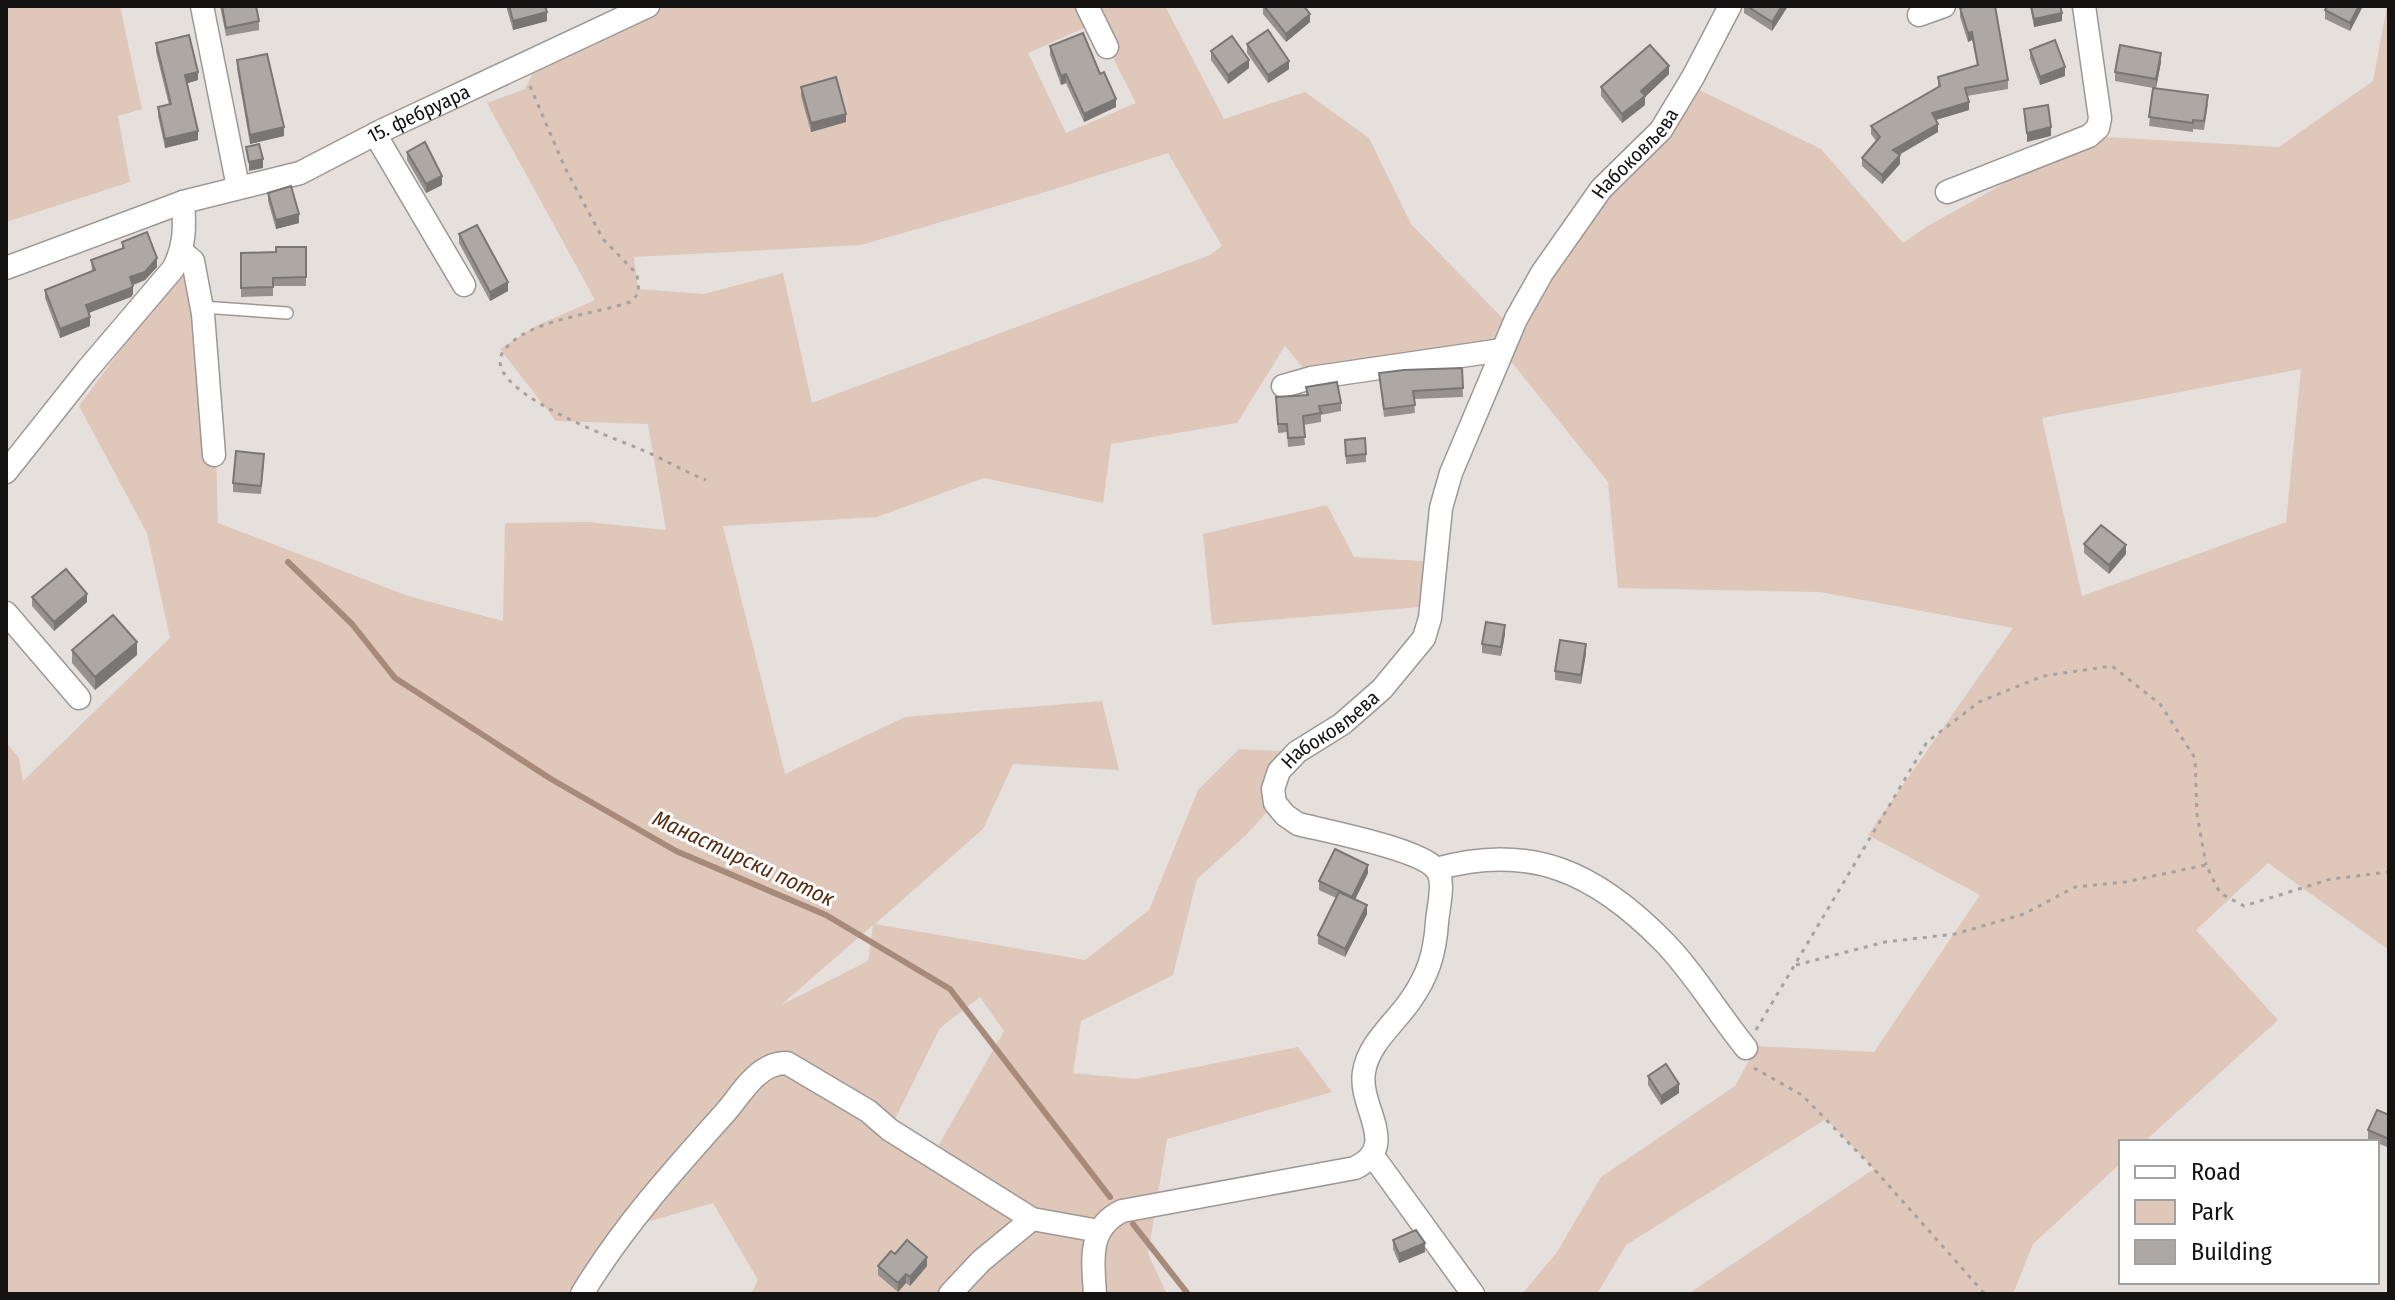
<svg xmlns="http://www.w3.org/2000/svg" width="2395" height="1300" font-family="'Fira Sans Condensed',sans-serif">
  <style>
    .green { fill: #dfc7ba; fill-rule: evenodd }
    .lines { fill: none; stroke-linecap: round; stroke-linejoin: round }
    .stream { stroke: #a78a79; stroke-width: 6 }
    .service-casing { stroke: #9d9895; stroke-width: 14 }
    .minor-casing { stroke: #9d9895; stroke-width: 25 }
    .path { stroke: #a7a2a0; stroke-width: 3; stroke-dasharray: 4 6; stroke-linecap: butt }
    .service { stroke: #fff; stroke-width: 11 }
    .minor { stroke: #fff; stroke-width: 22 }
    .wall { fill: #96908e }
    .shaded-wall { fill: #7a7674 }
    .building { fill: #aea8a5; stroke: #7a7674; stroke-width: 2 }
    .labels { text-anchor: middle; stroke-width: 6; stroke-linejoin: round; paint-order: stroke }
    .street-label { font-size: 20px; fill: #151312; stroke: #fff }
    .water-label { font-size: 22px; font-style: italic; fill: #582e12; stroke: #fff }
  </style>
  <rect width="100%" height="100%" fill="#e6e0dd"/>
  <g class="green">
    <polygon points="6,6 120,6 142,109 118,116 130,182 6,222"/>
    <path d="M648,6h517l59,113 81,-27 64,46 42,86 102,105 176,-244 132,64 82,94 23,-16 163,-91 190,11 94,-66 14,-75h2v944l-121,-87 -72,67 82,90 -134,122h-23v21l-88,81 -20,50h-325l186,-125 -48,-50 -200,126 -29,49h-75l35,-42 44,-75 134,-91 22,-40 117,6 106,-157 -112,-60 145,-207 -193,-36 -202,-4 -10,-106 -106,-132 -191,28 -26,-32 -48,77 -126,21 -8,59 -119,-25 -107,39 -154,9 62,248 120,-57 197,-16 17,69 -106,-6 -30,65 -108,95 210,36 64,-50 49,-120 41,-41 58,3 -22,51 -29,32 -49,44 -24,96 -92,46 -8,52 62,6 163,-32 34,45 -165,47 -19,115 19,40h-416l7,-14 -45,-77 -105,30 -41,61h-561v-552l13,16 4,23 147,-143 -23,-105 -68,-127 103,-139 27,53 6,94 3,109 190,73 95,25 2,-98 83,-1 78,8 -18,-106 -92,-3 -56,-72 36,-23 59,-26 -108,-197 38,-14 17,-35zM1095,23l41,80 -70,30 -38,-80zM1168,153l54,93 -12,9 -398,148 -29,-130 -79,21 -66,-5 -4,-32 227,-12 178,-51zM2301,369l-15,153 -204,74 -40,-178zM873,925l-5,36 -87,44zM980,997l24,34 -71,124 -43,-26 50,-101z"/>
    <polygon points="1327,505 1354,557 1436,562 1431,606 1212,625 1203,534"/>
  </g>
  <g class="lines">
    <g class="stream">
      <polyline points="288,562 352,624 395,678 551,779 676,851 826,915 950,989 1110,1197"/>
      <polyline points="1133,1224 1188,1294"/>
    </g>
    <g class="service-casing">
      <polyline id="service" points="202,307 287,313"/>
    </g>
    <g class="minor-casing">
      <g id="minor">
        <polyline points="202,6 238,187"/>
        <polyline points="1087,6 1107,47"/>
        <polyline points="1919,15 1944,6"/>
        <polyline points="375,134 464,285"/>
        <polyline points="1947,192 2089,136 2098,128 2100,118 2084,6"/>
        <polyline points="181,251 193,261 203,314 214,455"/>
        <path id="s1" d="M6,268l177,-66 117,-29 81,-42 267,-125"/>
        <polyline points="1283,386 1311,378 1502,350"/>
        <path d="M6,472l81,-102 86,-101c12,-22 12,-42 10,-67"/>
        <polyline points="6,613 79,698"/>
        <path d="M1436,869c95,-27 160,4 227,72 29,29 56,74 83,107"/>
        <polyline points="1373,1156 1473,1294"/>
        <path d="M582,1294c39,-65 90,-122 141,-179 14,-15 27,-39 46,-48 6,-3 12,-4 18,-4l81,48 22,19 142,89 67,12"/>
        <polyline points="950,1294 981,1261 1032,1219"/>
        <path id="s2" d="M1095,1294c-2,-33 -8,-66 27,-83l233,-43c46,-22 3,-60 9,-96 4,-28 31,-49 46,-71 18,-25 25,-48 27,-79 1,-14 9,-42 -1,-53 -16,-20 -110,-38 -138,-45l-13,-9 -10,-12 -2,-14 6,-18 18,-19 45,-28 40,-35 42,-51 6,-20 11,-110 10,-35 65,-154 26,-46 59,-84 60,-59 32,-53 37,-71"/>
      </g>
    </g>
    <g class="path">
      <path d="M530,86l35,82 38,71 34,35 2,19 -9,9c-37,13 -100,17 -125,47 -33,39 111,90 135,100 22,9 43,22 66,31"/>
      <polyline points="1796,965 1885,942 1955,934 2024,914 2075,887 2125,882 2206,865 2220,893 2244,906 2331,879 2389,872"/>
      <polyline points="1756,1030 1927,742 1979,702 2043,676 2112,666 2160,704 2195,758 2197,814 2206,865"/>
      <polyline points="1754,1068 1802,1095 1874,1169 1985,1294"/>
    </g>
    <use href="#service" class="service"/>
    <use href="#minor" class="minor"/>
  </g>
  <g class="wall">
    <polygon points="220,6 256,6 259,21 259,30 226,36"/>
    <polygon points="506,6 545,6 547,21 513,30"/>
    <polygon points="1263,6 1310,22 1286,42 1263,14"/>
    <polygon points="1744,6 1788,6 1772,31 1744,13"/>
    <polygon points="2030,6 2060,6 2062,21 2034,27"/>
    <polygon points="2363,6 2350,31 2325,19 2325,10"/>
    <polygon points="1960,8 2008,80 2008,89 1967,96 1969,110 1936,120 1938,132 1899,155 1900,164 1882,184 1862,166 1862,158 1876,141 1871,134 1871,126 1938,87 1938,77 1977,65 1972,40 1968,42 1960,17"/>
    <polygon points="156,43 198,80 187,83 198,140 165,148 158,116 158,107 169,105 156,52"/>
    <polygon points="1247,44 1289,69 1268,83 1247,53"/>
    <polygon points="1050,46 1100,74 1116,107 1084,122 1066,83 1061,85 1050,55"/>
    <polygon points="2030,50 2065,76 2040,85 2030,58"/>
    <polygon points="1211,51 1249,68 1228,84 1211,60"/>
    <polygon points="237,60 284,136 250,144 237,69"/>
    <polygon points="2161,62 2156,88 2208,104 2204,130 2193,129 2193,132 2149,126 2153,88 2115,81 2115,72"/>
    <polygon points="1669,74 1645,97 1645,105 1622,123 1601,96 1601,87"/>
    <polygon points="801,87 846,122 811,132 801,96"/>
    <polygon points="407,152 442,185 426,193 407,160"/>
    <polygon points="268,193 299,223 276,229 268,201"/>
    <polygon points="459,234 508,291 490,301 459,243"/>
    <polygon points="122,242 157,267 145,280 133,285 133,294 131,297 88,312 90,326 60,338 45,298 45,290 92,271 91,260 122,249"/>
    <polygon points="306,247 306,286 273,286 273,296 241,297 241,253 276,252"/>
    <polygon points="1462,368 1463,397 1414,399 1415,413 1384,417 1379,373"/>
    <polygon points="1306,387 1341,403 1341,411 1321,415 1321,422 1303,425 1305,445 1288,447 1287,432 1278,433 1276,397 1306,395"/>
    <polygon points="1345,440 1366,454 1366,462 1346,464"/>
    <polygon points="264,463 261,494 233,492 233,483"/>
    <polygon points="2084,544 2126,554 2109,574 2084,553"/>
    <polygon points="32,597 87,602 54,631 32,606"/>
    <polygon points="1505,634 1501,656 1482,653 1482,644"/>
    <polygon points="72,650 137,655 95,690 72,663"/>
    <polygon points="1586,653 1581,684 1555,680 1555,671"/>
    <polygon points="1368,873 1355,899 1367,914 1345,957 1318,944 1318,935 1336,898 1319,890 1319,881"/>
    <polygon points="1648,1076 1679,1093 1661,1105 1648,1085"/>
    <polygon points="2389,1115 2389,1148 2368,1139 2368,1130"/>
    <polygon points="1393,1240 1425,1252 1399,1263 1393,1249"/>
    <polygon points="895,1254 927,1266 910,1286 906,1283 898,1292 878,1275 878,1266"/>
  </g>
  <g class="shaded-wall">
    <polygon points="1782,6 1788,6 1772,31 1772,22"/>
    <polygon points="2359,6 2363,6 2350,31 2350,23"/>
    <polygon points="547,12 547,21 513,30 513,21"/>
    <polygon points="2062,13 2062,21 2034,27 2034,19"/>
    <polygon points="1310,14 1310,22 1286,42 1286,34"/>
    <polygon points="1972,32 1972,40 1968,42 1968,33"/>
    <polygon points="2161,53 2161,62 2156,88 2156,79"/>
    <polygon points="1249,60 1249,68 1228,84 1228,75"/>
    <polygon points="1289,61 1289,69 1268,83 1268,75"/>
    <polygon points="1669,66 1669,74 1645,97 1645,105 1622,123 1622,114 1641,91"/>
    <polygon points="2065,67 2065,76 2040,85 2040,77"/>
    <polygon points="198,72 198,80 185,84 185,75"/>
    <polygon points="1066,74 1066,83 1061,85 1061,76"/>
    <polygon points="1116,99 1116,107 1084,122 1084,114"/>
    <polygon points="1969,102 1969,110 1932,121 1932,113"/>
    <polygon points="846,114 846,122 811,132 811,123"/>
    <polygon points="1938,124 1938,132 1893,158 1893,150"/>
    <polygon points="284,127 284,136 250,144 250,135"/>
    <polygon points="2051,127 2051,136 2027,142 2027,133"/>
    <polygon points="198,131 198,140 165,148 165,139"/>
    <polygon points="1900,155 1900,164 1882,184 1882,175"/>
    <polygon points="263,159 263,168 249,171 249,162"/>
    <polygon points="442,176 442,185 426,193 426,184"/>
    <polygon points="299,214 299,223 276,229 276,220"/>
    <polygon points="157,258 157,267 145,280 130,286 130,277"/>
    <polygon points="508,282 508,291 490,301 490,292"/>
    <polygon points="133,286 133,294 131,297 86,314 86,305"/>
    <polygon points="90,317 90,326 60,338 60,329"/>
    <polygon points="2126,545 2126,554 2109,574 2109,565"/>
    <polygon points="87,594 87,602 54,631 54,622"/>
    <polygon points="1505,625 1505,634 1501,656 1501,647"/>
    <polygon points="137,642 137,655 95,690 95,677"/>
    <polygon points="1586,644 1586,653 1581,684 1581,675"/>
    <polygon points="1368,865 1368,873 1352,906 1352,897"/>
    <polygon points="1367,905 1367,914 1345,957 1345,949"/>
    <polygon points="1679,1084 1679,1093 1661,1105 1661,1096"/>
    <polygon points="1425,1243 1425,1252 1399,1263 1399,1254"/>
    <polygon points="927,1257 927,1266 910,1286 910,1277"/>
    <polygon points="906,1274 906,1283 898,1292 898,1283"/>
  </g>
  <g class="building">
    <polygon points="222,6 256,6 259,21 226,28"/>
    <polygon points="509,6 545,6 547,12 513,21"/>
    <polygon points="1264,6 1304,6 1310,14 1286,34"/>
    <polygon points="1747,6 1782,6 1772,22"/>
    <polygon points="1968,6 1995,6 2008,80 1965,88 1969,102 1932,113 1938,124 1893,150 1900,155 1882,175 1862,158 1880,137 1871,126 1940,86 1938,77 1978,65 1972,32 1968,33 1960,8"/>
    <polygon points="2031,6 2060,6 2062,13 2034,19"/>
    <polygon points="2327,6 2359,6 2350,23 2325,10"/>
    <polygon points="1268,30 1289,61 1268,75 1247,44"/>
    <polygon points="1083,33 1100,74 1104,72 1116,99 1084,114 1066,74 1061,76 1050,46"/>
    <polygon points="189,35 198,72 185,75 198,131 165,139 158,107 171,104 156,43"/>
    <polygon points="1232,36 1249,60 1228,75 1211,51"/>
    <polygon points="2055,40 2065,67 2040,77 2030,50"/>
    <polygon points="1650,45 1669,66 1641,91 1645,96 1622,114 1601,87"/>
    <polygon points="2120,45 2161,53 2156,79 2115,72"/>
    <polygon points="267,54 284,127 250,135 237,60"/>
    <polygon points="836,77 846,114 811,123 801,87"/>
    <polygon points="2153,88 2208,95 2204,121 2193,120 2193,123 2149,117"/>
    <polygon points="2048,105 2051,127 2027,133 2024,109"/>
    <polygon points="425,142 442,176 426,184 407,152"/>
    <polygon points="259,144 263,159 249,162 246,147"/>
    <polygon points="291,186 299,214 276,220 268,193"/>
    <polygon points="477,225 508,282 490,292 459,234"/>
    <polygon points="147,232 157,258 145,272 130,277 133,286 131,288 86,305 90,317 60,329 45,290 95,270 91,260 124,248 122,242"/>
    <polygon points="276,247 306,247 306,277 273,278 273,287 241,288 241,253 276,252"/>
    <polygon points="1462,368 1463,388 1413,391 1415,405 1384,409 1379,373 1404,370"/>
    <polygon points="1337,382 1341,403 1319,406 1321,413 1303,416 1305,437 1288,438 1287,424 1278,424 1276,397 1308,395 1306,387"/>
    <polygon points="1365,438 1366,454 1346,456 1345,440"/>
    <polygon points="236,451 264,454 261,486 233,483"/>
    <polygon points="2101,525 2126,545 2109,565 2084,544"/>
    <polygon points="66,569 87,594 54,622 32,597"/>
    <polygon points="113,615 137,642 95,677 72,650"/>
    <polygon points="1486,622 1505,625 1501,647 1482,644"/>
    <polygon points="1560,640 1586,644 1581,675 1555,671"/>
    <polygon points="1335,849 1368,865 1352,897 1319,881"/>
    <polygon points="1339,892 1367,905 1345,949 1318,935"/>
    <polygon points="1666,1064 1679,1084 1661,1096 1648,1076"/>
    <polygon points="2377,1110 2389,1115 2389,1139 2368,1130"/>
    <polygon points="1416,1230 1425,1243 1399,1254 1393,1240"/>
    <polygon points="907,1240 927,1257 910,1277 906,1274 898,1283 878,1266 891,1251 895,1254"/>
  </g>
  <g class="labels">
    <g class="street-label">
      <text dy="7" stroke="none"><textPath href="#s1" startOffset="442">15. фебруара</textPath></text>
      <text dy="7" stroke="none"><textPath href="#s2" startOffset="1612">Набоковљева</textPath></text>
      <text dy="7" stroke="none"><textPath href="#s2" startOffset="940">Набоковљева</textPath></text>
    </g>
    <g class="water-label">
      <text transform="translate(744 858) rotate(25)" y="8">Манастирски поток</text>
    </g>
  </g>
  <rect width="2395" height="1300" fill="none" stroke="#151312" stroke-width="16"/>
  <rect x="2119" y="1140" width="260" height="144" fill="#ffffff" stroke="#a1a1a0" stroke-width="2"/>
  <rect x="2135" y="1166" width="40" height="12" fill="#ffffff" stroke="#a1a1a0" stroke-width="2"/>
  <text x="2191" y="1180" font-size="24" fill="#151312">Road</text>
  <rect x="2135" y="1200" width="40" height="24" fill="#dfc7ba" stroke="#a1a1a0" stroke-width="2"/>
  <text x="2191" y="1220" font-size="24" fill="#151312">Park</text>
  <rect x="2135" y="1240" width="40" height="24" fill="#aea8a5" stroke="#a1a1a0" stroke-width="2"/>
  <text x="2191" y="1260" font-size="24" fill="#151312">Building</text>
</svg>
